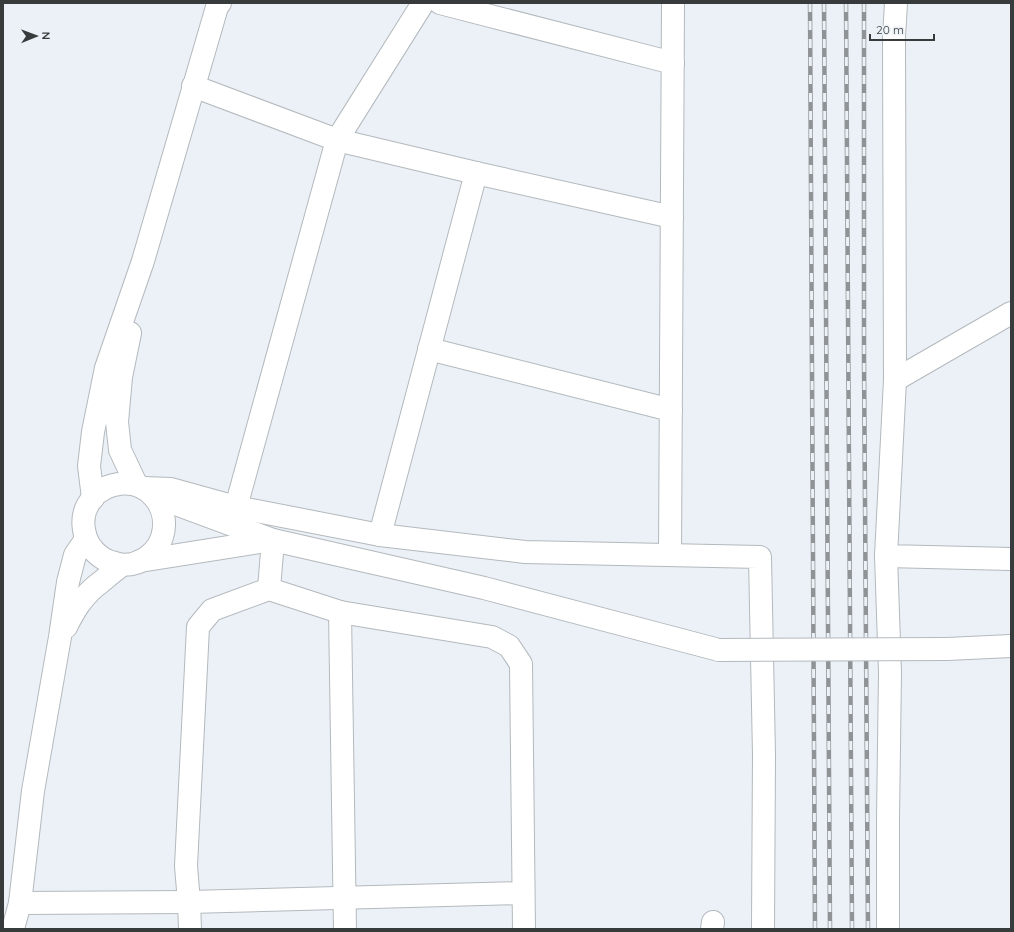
<svg xmlns="http://www.w3.org/2000/svg" width="1014" height="932" font-family="Quicksand,sans-serif">
  <style>
    .lines { fill: none; stroke-linecap: round; stroke-linejoin: round }
    .street-casing { stroke: #b3b9bd; stroke-width: 24 }
    .secondary-casing { stroke: #b3b9bd; stroke-width: 24 }
    .street { stroke: #fff; stroke-width: 22 }
    .secondary { stroke: #fff; stroke-width: 22 }
    .rail-casing { stroke: #8f9396; stroke-width: 4.5 }
    .rail { stroke: #ebf1f6; stroke-width: 3; stroke-dasharray: 9; stroke-linecap: butt }
    .secondary-bridge-casing { stroke: #b3b9bd; stroke-width: 24; stroke-linecap: butt }
    .secondary-bridge { stroke: #fff; stroke-width: 22 }
  </style>
  <rect width="100%" height="100%" fill="#ebf1f6"/>
  <g class="lines">
    <g class="street-casing">
      <g id="street">
        <polyline points="440,3 673,63"/>
        <polyline points="896,3 894,37 895,380 886,556 1011,559"/>
        <polyline points="193,86 337,140 476,173 672,217"/>
        <polyline points="429,349 671,410"/>
        <polyline points="895,380 1011,313"/>
        <polyline points="143,488 171,489 236,507 380,535 525,552 760,557 764,755 763,929"/>
        <polyline points="236,507 337,140 423,3"/>
        <polyline points="380,535 476,173"/>
        <polyline points="670,555 673,3"/>
        <polyline points="886,556 890,672 888,819 888,929"/>
        <polyline points="269,589 273,540"/>
        <polyline points="340,612 345,929"/>
        <polyline points="20,903 189,902 523,893"/>
        <polyline points="190,929 189,902 186,866 198,627 212,610 269,589 340,612 492,637 509,646 521,664 524,929"/>
        <polyline points="712,929 713,922"/>
      </g>
    </g>
    <g class="secondary-casing">
      <g id="secondary">
        <polyline points="130,333 121,377 117,422 120,450 136,484"/>
        <polyline points="154,496 273,540 484,588 719,650"/>
        <polyline points="93,498 89,466 93,432 106,368 143,261 217,7 220,3"/>
        <polyline points="140,561 272,540"/>
        <path d="M66,627c4,-8 8,-16 14,-24 5,-7 14,-16 21,-21 5,-4 17,-15 22,-17 3,-1 6,0 9,-1 14,-3 26,-14 30,-27 9,-28 -13,-58 -43,-53 -7,1 -14,3 -20,8 -2,1 -5,3 -6,6 -16,17 -11,46 8,59 6,5 14,6 22,8"/>
        <polyline points="947,649 1011,646"/>
        <polyline points="13,929 20,903 33,791 60,637 68,582 75,555 86,539"/>
      </g>
    </g>
    <use href="#street" class="street"/>
    <use href="#secondary" class="secondary"/>
    <g class="rail-casing">
      <g id="rail">
        <polyline points="810,3 815,929"/>
        <polyline points="824,3 830,929"/>
        <polyline points="846,3 852,929"/>
        <polyline points="864,3 864,359 868,929"/>
      </g>
    </g>
    <use href="#rail" class="rail"/>
    <g class="secondary-bridge-casing">
      <polyline id="secondary-bridge" points="719,650 947,649"/>
    </g>
    <use href="#secondary-bridge" class="secondary-bridge"/>
  </g>
  <rect width="1014" height="932" fill="none" stroke="#383b3c" stroke-width="8"/>
  <g transform="translate(36 36) rotate(89)" stroke="#ebf1f6" stroke-width="3" paint-order="stroke">
  <path d="M0-3L7 15L0 10L-7 15Z" fill="#383b3c"/>
  <text y="-6" font-size="11" font-weight="bold" text-anchor="middle" fill="#383b3c">N</text>
  </g>
  <path d="M870 34v6h64v-6" fill="none" stroke="#383b3c" stroke-width="2"/>
  <text x="876" y="34" font-size="12" fill="#383b3c" stroke="#ebf1f6" stroke-width="3" paint-order="stroke">20 m</text>
</svg>
